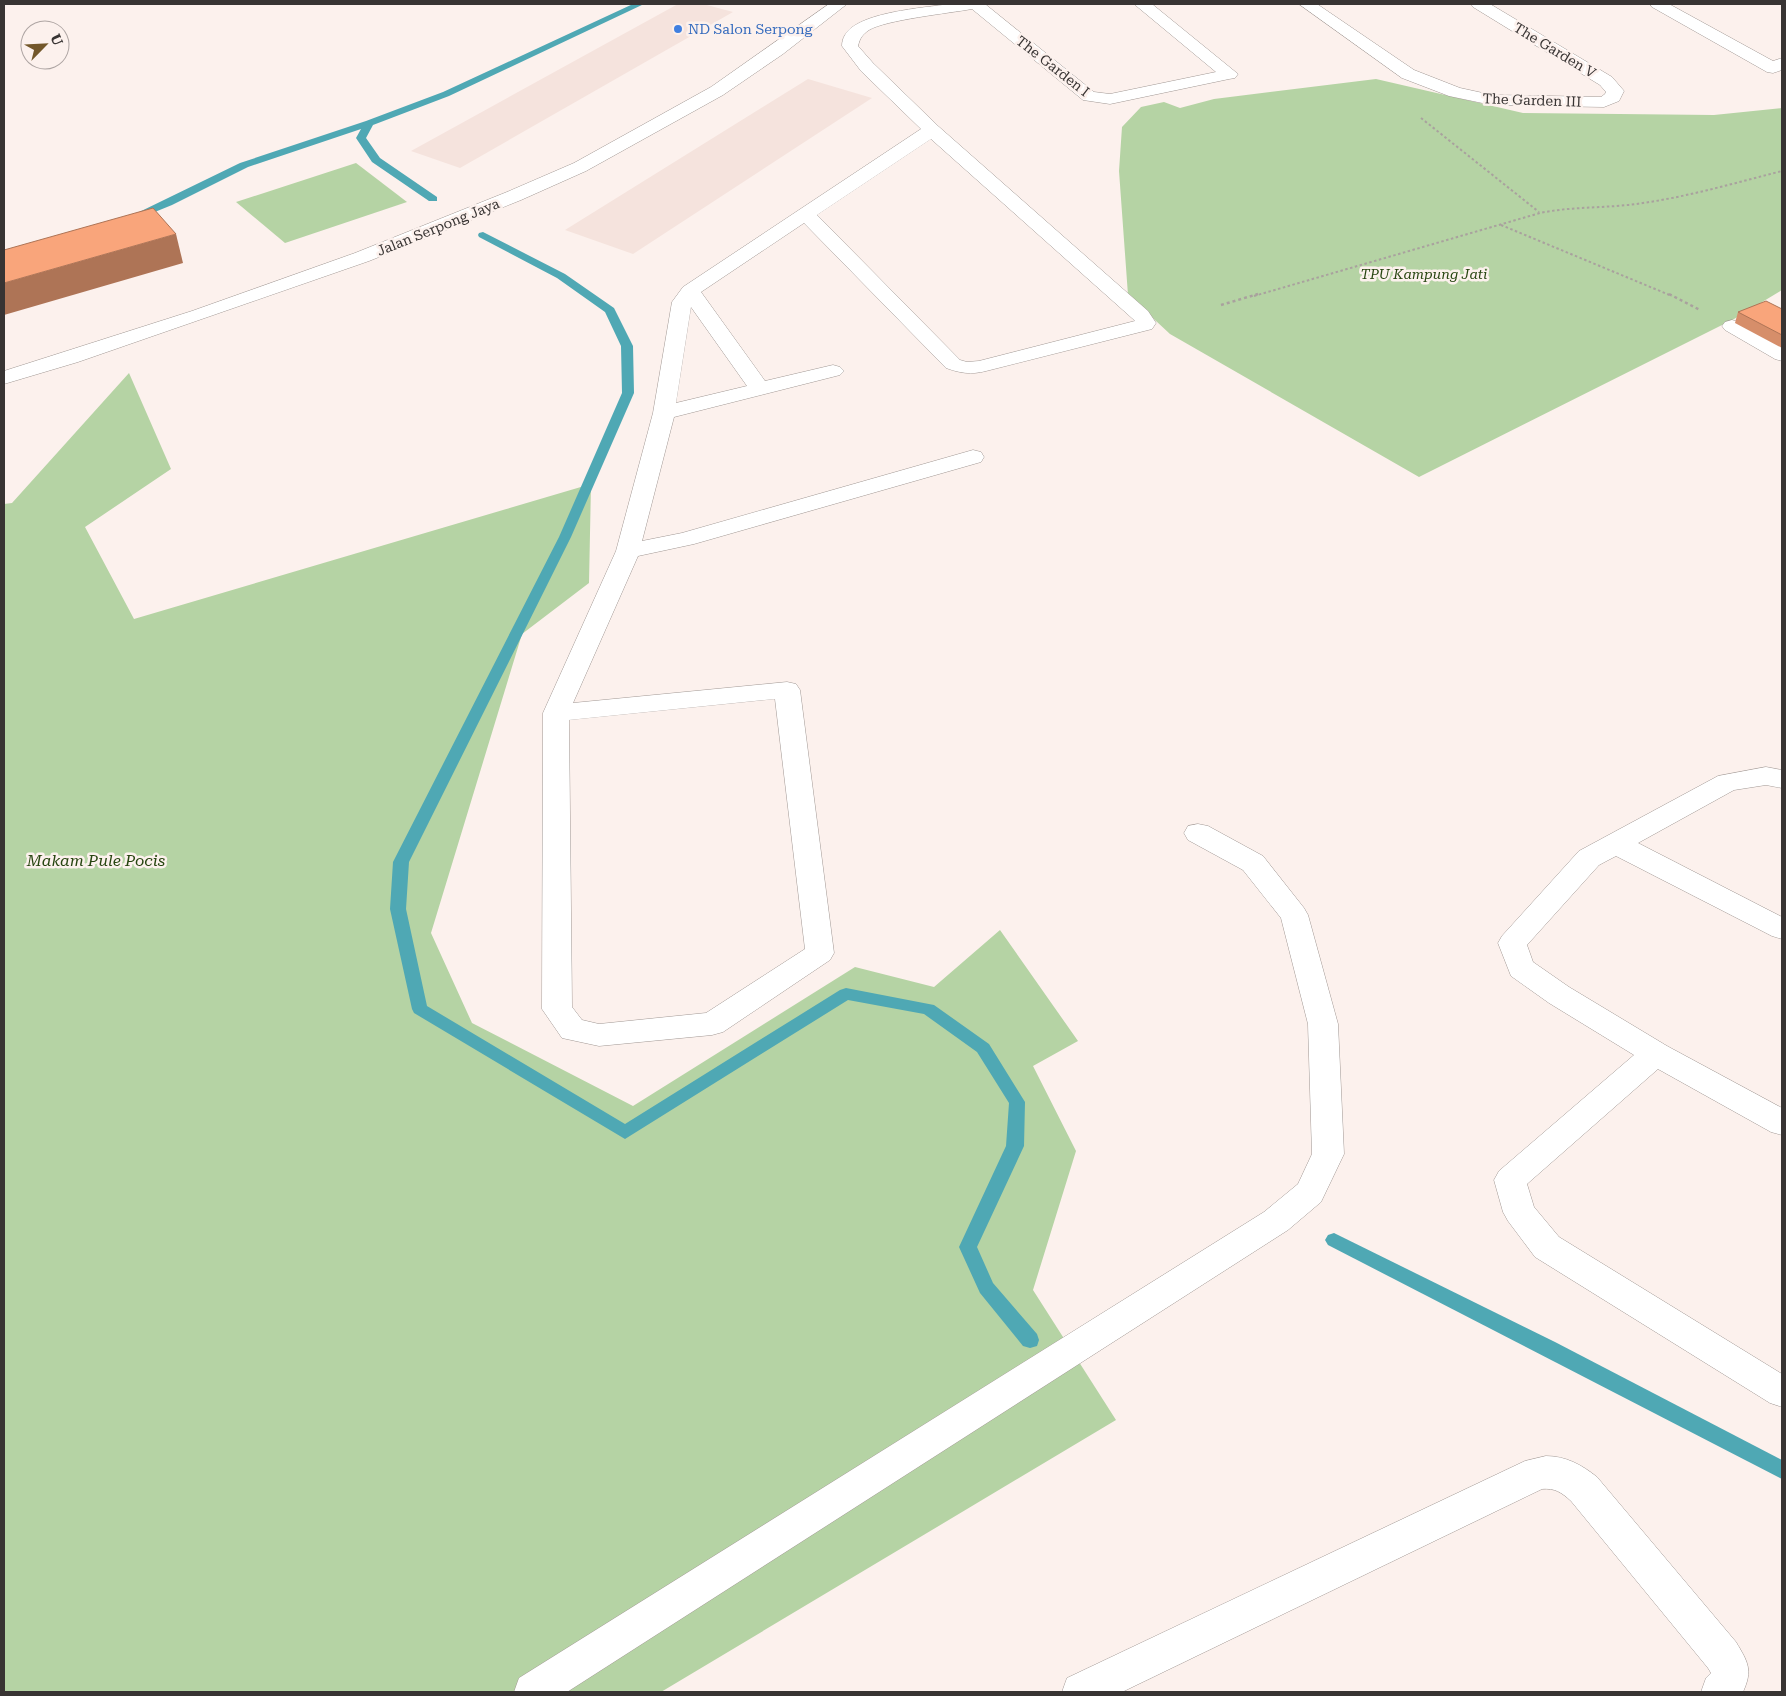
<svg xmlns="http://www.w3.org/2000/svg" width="1786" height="1696" font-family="'Roboto Serif',serif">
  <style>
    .built { fill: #f5e3dd }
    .green { fill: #b5d3a4 }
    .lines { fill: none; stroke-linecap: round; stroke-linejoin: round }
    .stream { fill: #4fa8b4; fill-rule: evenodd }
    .street-casing { stroke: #a19894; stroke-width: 1 }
    .path-far1 { stroke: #a9a19e; stroke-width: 2; stroke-dasharray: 2.5 2.5; stroke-linecap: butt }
    .path { stroke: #a9a19e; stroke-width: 2.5; stroke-dasharray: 3 3; stroke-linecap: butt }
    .street { fill: #fff; fill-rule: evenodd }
    .wall { fill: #d68e6a }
    .shaded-wall { fill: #ae7456 }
    .building { fill: #f9a57b; stroke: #ae7456 }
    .shop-dot { fill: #3f7fe0; stroke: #fcf1ed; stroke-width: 2 }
    .labels { text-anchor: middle; stroke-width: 5; stroke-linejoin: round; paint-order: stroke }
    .far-shop-label { font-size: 14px; fill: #366cbe; stroke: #fcf1ed; text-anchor: start }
    .far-street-label { font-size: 14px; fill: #383433; stroke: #fcf1ed }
    .far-park-label { font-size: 14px; font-style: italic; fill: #274510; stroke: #fcf1ed }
    .park-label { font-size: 16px; font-style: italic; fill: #274510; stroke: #fcf1ed }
  </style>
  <rect width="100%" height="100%" fill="#fcf1ed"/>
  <g class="built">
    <polygon points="678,4 703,4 733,12 460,168 411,151"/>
    <polygon points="808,79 872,98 633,254 565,230"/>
  </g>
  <g class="green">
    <polygon points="1376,79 1523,113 1714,115 1782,108 1782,290 1734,319 1419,477 1170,334 1128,295 1119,171 1122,127 1141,107 1164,102 1180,108 1214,99"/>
    <polygon points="356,163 407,202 285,243 236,202"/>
    <polygon points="129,373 171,469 85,527 134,619 591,484 589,583 522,634 431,933 472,1023 633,1106 855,967 934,987 1000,930 1078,1041 1033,1066 1076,1151 1033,1290 1116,1420 661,1692 4,1692 4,504 12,503"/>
  </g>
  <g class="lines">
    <g class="stream">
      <polygon points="633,4 644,4 449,96 373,125 366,138 380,158 437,197 437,201 429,201 372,162 356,138 361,129 248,167 172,205 140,218 136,219 131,216 240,163 366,121 443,92"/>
      <polygon points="483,232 565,274 614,308 633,346 634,393 571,537 409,862 406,909 427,1006 625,1124 840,990 846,988 934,1005 989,1044 1025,1102 1024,1146 977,1247 993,1283 1037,1334 1039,1340 1037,1346 1030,1348 1023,1346 980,1293 959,1247 1006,1146 1009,1103 977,1052 924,1014 848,1000 625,1139 414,1013 412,1009 390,909 393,862 559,537 622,393 621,346 605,312 557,278 479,237 478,235 479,233"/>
      <polygon points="1334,1233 1555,1342 1782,1460 1782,1479 1328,1245 1325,1240 1328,1235"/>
    </g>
    <g class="street-casing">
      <g id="street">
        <polygon points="829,4 847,4 783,54 723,95 586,171 521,200 369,261 78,362 4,384 4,371 192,311 355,253 507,192 574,163 711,87"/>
        <path d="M949,4h36l109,88 16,2 106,-22 -82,-68h18l86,70 -3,4 -6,1 -119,25 -27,-4 -111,-91c-22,4 -87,11 -103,21 -7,5 -9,8 -11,16l15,17 65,63 210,185 8,12 -4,6 -166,42c-15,4 -26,2 -40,-3l-142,-145 -103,69 64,89 68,-16 7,2 4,4 -4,4 -166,42 -32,124 40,-8 291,-83 8,2 3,5 -3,5 -287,82 -56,12 -65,147 214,-21 9,2 4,6 34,263 -4,7 -107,72 -11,3 -113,11 -37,-8 -20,-29 1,-296 73,-162 37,-138 19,-111 11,-15 238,-158 -60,-58 -19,-25c0,-4 1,-8 3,-11 13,-23 79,-27 104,-31zM931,139l202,180 2,2 -156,40 -12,1 -7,-2 -143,-145zM691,307l56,79 -71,17zM775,699l30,250 -99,64 -107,11 -17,-4 -10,-13 -3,-287z"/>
        <polygon points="1299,4 1317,4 1414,70 1460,88 1492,95 1601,97 1605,94 1606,92 1600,85 1473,7 1471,4 1490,4 1612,77 1624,91 1619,101 1604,107 1492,105 1449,96 1402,78"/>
        <polygon points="1650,4 1669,4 1773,61 1782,58 1782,70 1773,73 1767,72 1652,7"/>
        <polygon points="1732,320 1739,322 1782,346 1782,361 1775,359 1725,330 1722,326 1725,322"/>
        <polygon points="1766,767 1782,770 1782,788 1766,785 1734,790 1638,843 1782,917 1782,939 1772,936 1616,856 1599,865 1527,945 1533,962 1569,987 1667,1046 1782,1108 1782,1135 1771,1132 1658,1069 1527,1184 1534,1207 1559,1237 1782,1374 1782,1407 1770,1403 1535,1257 1508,1221 1503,1212 1494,1180 1499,1171 1634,1055 1549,1003 1511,976 1498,943 1502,936 1579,851 1718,776"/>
        <polygon points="1198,824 1208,826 1263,856 1304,908 1308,915 1338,1024 1344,1154 1321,1202 1288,1230 567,1692 514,1692 519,1678 1264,1212 1298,1184 1312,1154 1308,1024 1281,918 1243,870 1188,840 1184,833 1188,826"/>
        <path d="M1546,1456c20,0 36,9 51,21l139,165c12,20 17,28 7,50h-42l5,-14 5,-5 -3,-5 -137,-167c-10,-9 -16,-13 -29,-12l-420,203h-60l5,-14 458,-217z"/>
      </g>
    </g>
    <g class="path-far1">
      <polyline points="1421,118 1539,212"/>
      <polyline points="1501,225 1672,296"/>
      <path d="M1254,296l286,-83c29,-6 58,-5 88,-8 52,-6 103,-21 154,-34"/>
    </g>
    <g class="path">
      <polyline points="1669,294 1700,310"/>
      <polyline points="1221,305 1258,294"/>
    </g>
    <use href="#street" class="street"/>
  </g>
  <polygon class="wall" points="1782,309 1782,348 1735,323 1738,312"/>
  <polygon class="shaded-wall" points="176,234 183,263 4,315 4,283"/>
  <g class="building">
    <polygon points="153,208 176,234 4,283 4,250"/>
    <polygon points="1766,301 1782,309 1782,335 1738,312"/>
  </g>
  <circle class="shop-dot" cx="678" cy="29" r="5"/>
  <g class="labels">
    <g class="far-shop-label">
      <text x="688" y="34">ND Salon Serpong</text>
    </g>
    <g class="far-street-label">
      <text transform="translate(1555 50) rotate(31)" y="5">The Garden V</text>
      <text transform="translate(1053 66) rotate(38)" y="5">The Garden I</text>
      <text transform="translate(1532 100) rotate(2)" y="5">The Garden III</text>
      <text transform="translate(438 227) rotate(-22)" y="5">Jalan Serpong Jaya</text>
    </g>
    <g class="far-park-label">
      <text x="1424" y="279">TPU Kampung Jati</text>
    </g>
    <g class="park-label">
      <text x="96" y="866">Makam Pule Pocis</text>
    </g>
  </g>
  <rect width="1786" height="1696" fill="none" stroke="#383433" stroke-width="10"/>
  <g transform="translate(45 45) rotate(66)"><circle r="24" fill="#fcf1ed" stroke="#aea5a3"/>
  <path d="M0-4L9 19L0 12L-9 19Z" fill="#73572a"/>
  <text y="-8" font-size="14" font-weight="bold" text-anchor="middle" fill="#383433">U</text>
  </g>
</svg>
